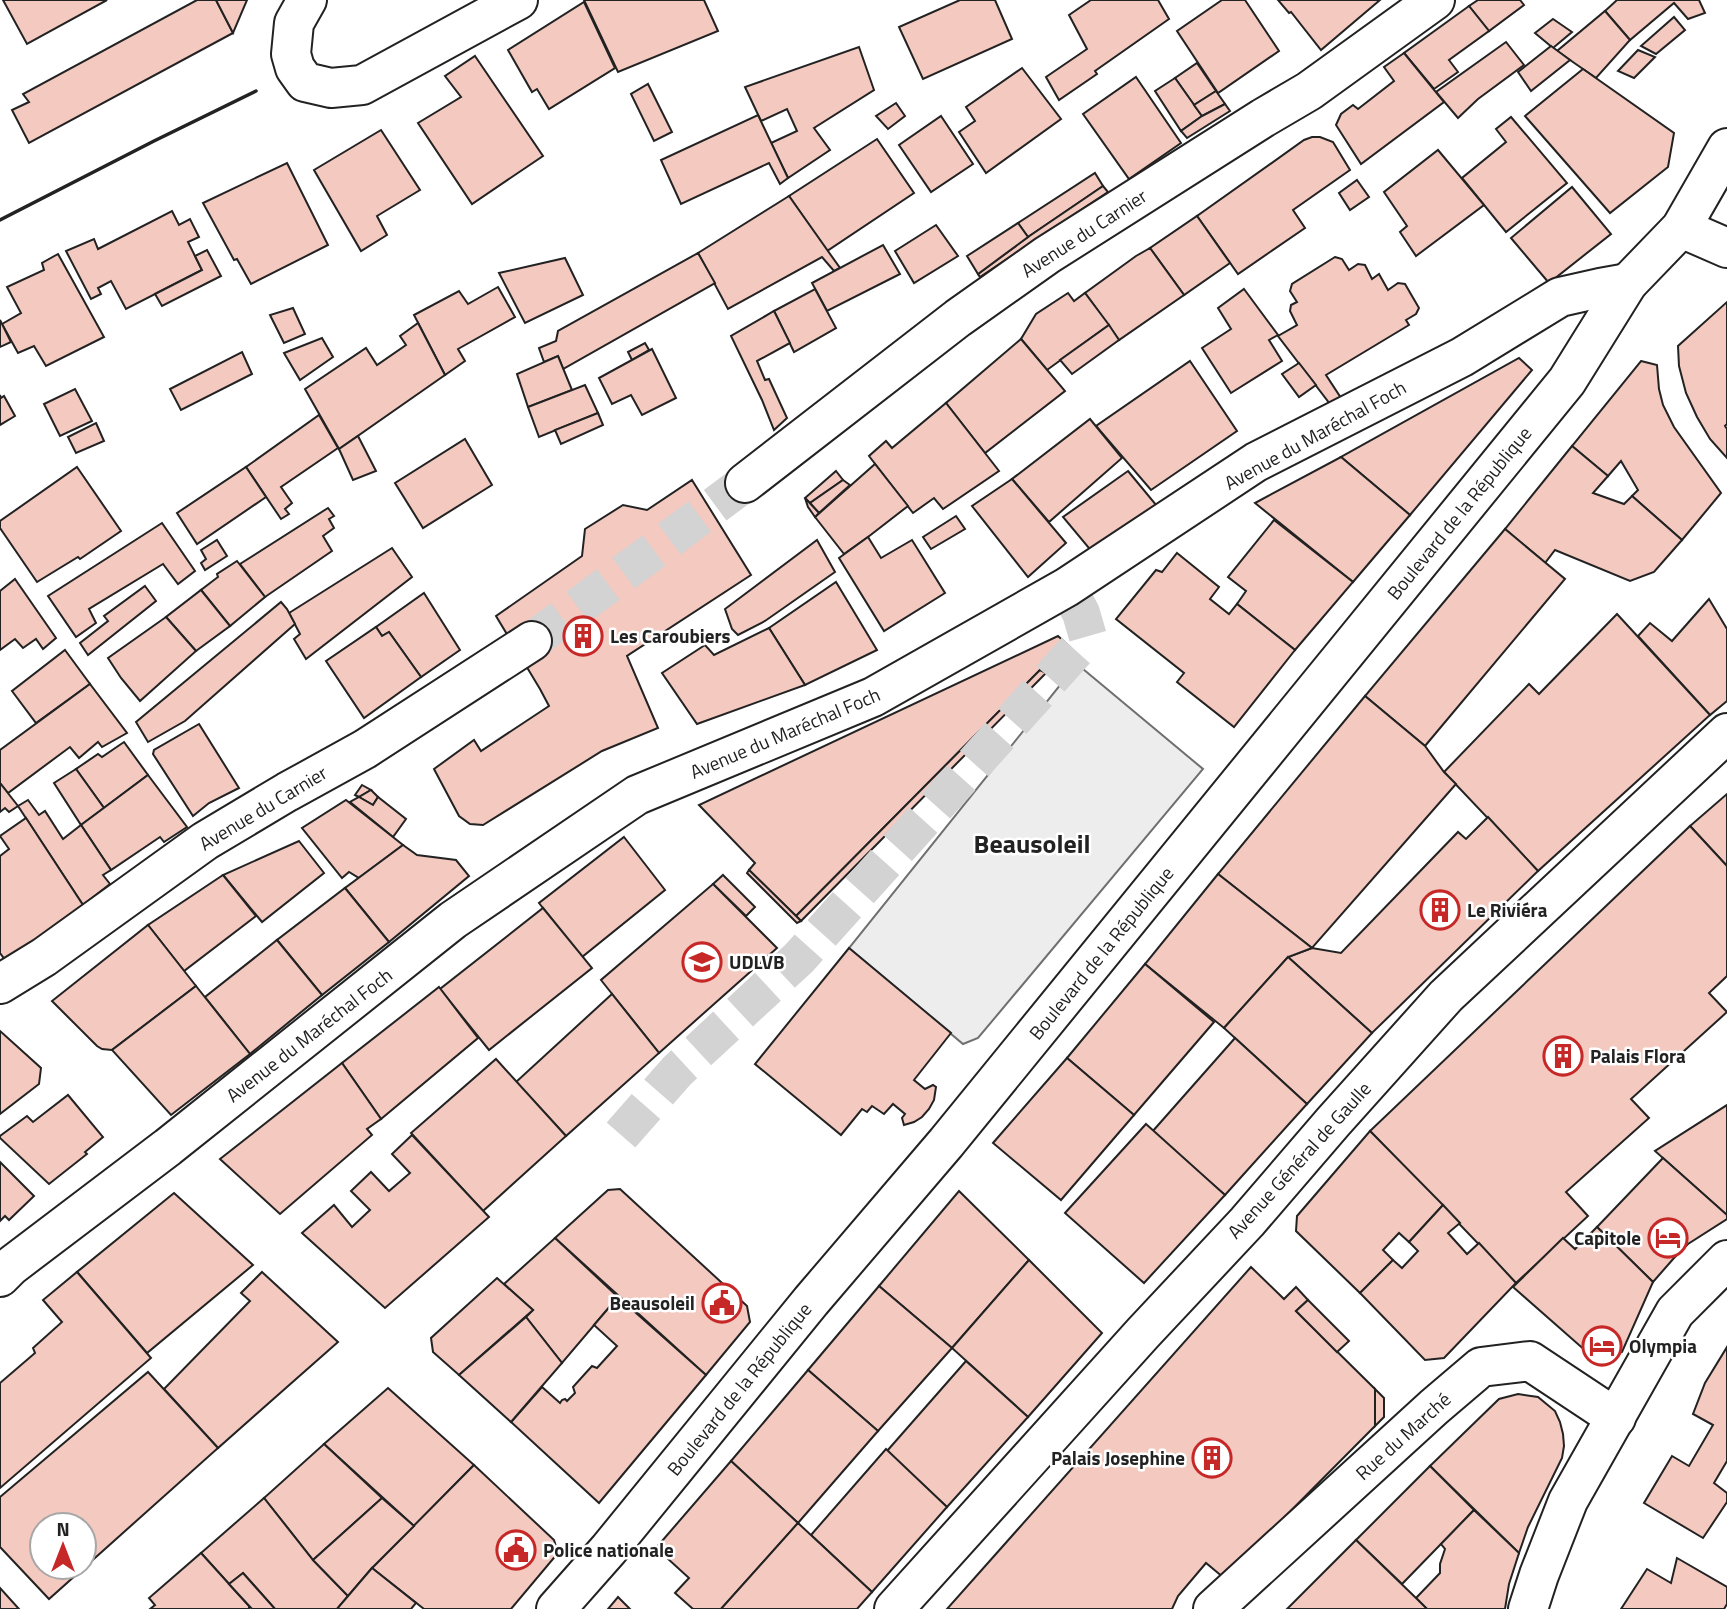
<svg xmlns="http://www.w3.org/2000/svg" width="1727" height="1609" font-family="'Titillium Web',sans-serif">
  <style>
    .parking { fill: #ededed; stroke: #6f6f6f; stroke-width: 2 }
    .building { fill: #f3c9c0; stroke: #222; stroke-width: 2; fill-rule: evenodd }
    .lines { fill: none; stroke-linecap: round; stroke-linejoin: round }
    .street-tunnel { stroke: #d3d3d3; stroke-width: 38; stroke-dasharray: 38 19; stroke-linecap: butt }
    .street-casing { stroke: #222; stroke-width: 42 }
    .secondary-casing { stroke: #222; stroke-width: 42 }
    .street { stroke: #fff; stroke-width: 38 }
    .secondary { stroke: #fff; stroke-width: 38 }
    .wall { stroke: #222; stroke-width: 3.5 }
    .labels { text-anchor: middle; stroke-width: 5; stroke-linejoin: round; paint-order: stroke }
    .street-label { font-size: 19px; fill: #222; stroke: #fff }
    .poi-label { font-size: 19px; font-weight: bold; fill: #222; stroke: #fff; text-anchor: start }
    .district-label { font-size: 26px; font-weight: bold; fill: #222; stroke: #fff }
  </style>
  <rect width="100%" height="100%" fill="#fff"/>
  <polygon class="parking" points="1077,664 1203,769 978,1038 963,1044 849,948"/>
  <g class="building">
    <polygon points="3,0 107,0 27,44"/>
    <polygon points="197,0 216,0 233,33 29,143 12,110 29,102 23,94"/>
    <polygon points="216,0 247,0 233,33"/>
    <polygon points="584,0 704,0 718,31 618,72"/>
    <polygon points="960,0 995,0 1012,39 923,79 899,27"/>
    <polygon points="1091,0 1158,0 1169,19 1095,71 1097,74 1059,100 1046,77 1087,49 1069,15"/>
    <polygon points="1222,0 1245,0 1279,51 1218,93 1177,31"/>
    <polygon points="1278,0 1380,0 1321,50 1291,12 1289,13"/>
    <polygon points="1478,0 1520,0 1524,5 1489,31 1469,6"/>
    <polygon points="1617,0 1699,0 1705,13 1688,19 1674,3 1630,40 1605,11"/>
    <polygon points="584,2 615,68 549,109 537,89 532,92 508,50"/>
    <polygon points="1469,6 1489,31 1449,60 1458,72 1434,89 1404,53"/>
    <polygon points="1605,11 1630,40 1596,78 1557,51"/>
    <polygon points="1674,17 1685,30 1656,54 1641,46"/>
    <polygon points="1553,19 1572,32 1553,48 1535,33"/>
    <polygon points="1506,42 1524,65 1478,99 1458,118 1436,92"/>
    <polygon points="1551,46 1570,60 1531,91 1518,72"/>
    <polygon points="859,47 874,90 814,128 830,150 788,178 771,143 797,131 787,109 761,121 745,87"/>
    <polygon points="1638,50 1655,57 1634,78 1618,71"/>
    <polygon points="1404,53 1444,102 1361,164 1336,125 1341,114 1353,105 1358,109 1394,81 1384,67"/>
    <polygon points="475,56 543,156 472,204 418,123 461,97 445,76"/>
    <polygon points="1197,63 1216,91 1194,105 1175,78"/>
    <polygon points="1022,68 1061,119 986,173 959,132 975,121 966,107"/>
    <polygon points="1583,69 1674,133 1668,167 1610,213 1525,116"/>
    <polygon points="1136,77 1181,143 1129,179 1083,114"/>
    <polygon points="1175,78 1202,116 1181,131 1155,91"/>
    <polygon points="648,84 672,132 654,141 631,94"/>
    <polygon points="1216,91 1225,104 1202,116 1194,105"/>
    <polygon points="896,103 905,116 888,129 876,116"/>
    <polygon points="1225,104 1230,111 1187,138 1181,131 1202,116"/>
    <polygon points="758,115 788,178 780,184 769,163 681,204 661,160"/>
    <polygon points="941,116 973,164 931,192 899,145"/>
    <polygon points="1511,117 1567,183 1506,232 1462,178 1506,142 1496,129"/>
    <polygon points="381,130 420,190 377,216 387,235 361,251 314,170"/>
    <polygon points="1312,137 1320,137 1333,142 1350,170 1293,210 1305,228 1238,274 1197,216 1304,140"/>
    <polygon points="877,139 914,193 827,251 789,196"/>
    <polygon points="1438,150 1484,205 1416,256 1400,232 1407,226 1384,192"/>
    <polygon points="287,163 328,245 251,284 237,259 234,260 203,203"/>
    <polygon points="1095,173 1103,186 1028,237 1018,223"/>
    <polygon points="1357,180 1369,197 1350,210 1339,193"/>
    <polygon points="1103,186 1108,192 980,277 978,274 1028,237"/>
    <polygon points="1572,187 1611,234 1549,283 1511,238"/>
    <polygon points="789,196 840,268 834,271 822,257 728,309 698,253"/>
    <polygon points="172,211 179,225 190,219 199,237 188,242 202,270 126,309 111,281 98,288 101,294 91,299 66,251 94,239 98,249"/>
    <polygon points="1197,216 1230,263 1184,295 1150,248"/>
    <polygon points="1018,223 1028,237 978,274 967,256"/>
    <polygon points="936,225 958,256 914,283 895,251"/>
    <polygon points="883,245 900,274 827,311 812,283"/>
    <polygon points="1150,248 1184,295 1119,340 1085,293 1136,256"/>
    <polygon points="207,250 221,276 162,306 155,294 202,270 195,256"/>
    <polygon points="698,253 715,283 563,369 558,356 544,362 539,348 556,341 558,331"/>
    <polygon points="58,254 104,337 46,366 34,346 18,353 2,324 21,313 7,287 44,270 42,263"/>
    <polygon points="1335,257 1342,259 1349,270 1358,264 1365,265 1372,279 1379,274 1388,290 1398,283 1405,284 1419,308 1416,314 1406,320 1409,325 1326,375 1341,398 1330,404 1278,336 1297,325 1290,311 1291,305 1297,302 1290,291 1292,284"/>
    <polygon points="565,258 583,295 525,323 499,273"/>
    <polygon points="498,287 515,317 458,349 465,361 445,375 414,315 459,291 468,304"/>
    <polygon points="815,289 836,328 794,352 774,311"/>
    <polygon points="1244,289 1278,335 1269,340 1282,361 1231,393 1202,348 1231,329 1218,308"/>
    <polygon points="1068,293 1074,301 1085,293 1109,325 1047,370 1021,339 1036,314"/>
    <polygon points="1727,302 1727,424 1725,426 1727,429 1727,458 1710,439 1697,417 1686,393 1679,366 1678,346"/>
    <polygon points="293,308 305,334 284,343 270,315"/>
    <polygon points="774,311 790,343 757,361 765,380 769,379 787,418 774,430 762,400 731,336"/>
    <polygon points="0,320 11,342 0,347"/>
    <polygon points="418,323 445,375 339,449 305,389 366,348 377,365 406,345 400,336"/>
    <polygon points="1109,325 1119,340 1072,374 1060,360"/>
    <polygon points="322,338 333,357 300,380 284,353"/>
    <polygon points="1021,339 1065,391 985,453 946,403"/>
    <polygon points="645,343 649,350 632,360 628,352"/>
    <polygon points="652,349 676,398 642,415 631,395 612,404 599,378"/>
    <polygon points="242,352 252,374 181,410 170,389"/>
    <polygon points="558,356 572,390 528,407 517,374"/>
    <polygon points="1519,358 1532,370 1410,515 1341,457"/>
    <polygon points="1190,361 1237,431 1151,490 1096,426"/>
    <polygon points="1641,361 1657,365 1659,389 1663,405 1674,427 1721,493 1682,540 1632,496 1638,490 1621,461 1608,476 1572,446"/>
    <polygon points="1299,363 1316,385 1299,397 1282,374"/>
    <polygon points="585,385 598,413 539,437 528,407"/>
    <polygon points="75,389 92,421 60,436 44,404"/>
    <polygon points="0,395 1,398 4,396 15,416 0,425"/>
    <polygon points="946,403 999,471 943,509 934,498 913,513 869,456 886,441 892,448"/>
    <polygon points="598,413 603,425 561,444 555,430"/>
    <polygon points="319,415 338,448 281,487 292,503 285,509 289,514 281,519 246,467"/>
    <polygon points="1090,419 1122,458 1049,522 1012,479"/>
    <polygon points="96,423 104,441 76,453 68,437"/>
    <polygon points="358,436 376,471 353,480 339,449"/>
    <polygon points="465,439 492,485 423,528 395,483"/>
    <polygon points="1572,446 1608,476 1593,493 1624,504 1632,496 1682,540 1654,572 1630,581 1555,550 1545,563 1505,529"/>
    <polygon points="1341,457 1410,515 1353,582 1255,503"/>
    <polygon points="875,464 908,506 868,537 844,554 815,517"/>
    <polygon points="77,467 121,531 80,559 78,557 37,582 0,528 0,521"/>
    <polygon points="246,467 266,497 197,544 177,513"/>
    <polygon points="836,471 843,480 810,503 805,498"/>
    <polygon points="1128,471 1157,506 1093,553 1063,517"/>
    <polygon points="1012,479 1066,543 1028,577 972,506"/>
    <polygon points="692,480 751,575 627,656 658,728 602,751 483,825 470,824 459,816 434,769 474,740 481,751 549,706 540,689 496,616 582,556 585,529 623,505 647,510"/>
    <polygon points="843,480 850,485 819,513 810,503"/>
    <polygon points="805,498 819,513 815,517 808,507"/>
    <polygon points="328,508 334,516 329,519 334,528 323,536 332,551 265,597 240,564"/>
    <polygon points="956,516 965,529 931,549 923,537"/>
    <polygon points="1274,520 1353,582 1295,650 1237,604 1246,591 1228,577"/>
    <polygon points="162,523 195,571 178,584 163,564 89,609 96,623 76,637 48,596"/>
    <polygon points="1505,529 1565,579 1425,746 1365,696"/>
    <polygon points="868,537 881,558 912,540 945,593 884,631 839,558"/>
    <polygon points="217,540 227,556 205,570 201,563 206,559 201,550"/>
    <polygon points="817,540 835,572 765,621 738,635 732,629 725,609"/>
    <polygon points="392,548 412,577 306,659 294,639 300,634 289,613"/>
    <polygon points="1177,553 1219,587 1210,599 1229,614 1237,604 1295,650 1234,727 1177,682 1184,673 1116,619 1156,570 1162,572"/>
    <polygon points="237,561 265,597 230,626 201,590 218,577 217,574"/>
    <polygon points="15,579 56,638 43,649 36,639 23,648 15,639 0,650 0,591"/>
    <polygon points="836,582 877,650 805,685 769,628"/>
    <polygon points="145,586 156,601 88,655 80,643 108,621 104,616"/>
    <polygon points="201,590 230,626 196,651 166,617"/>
    <polygon points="424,593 460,650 421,677 389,632 382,636 376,627"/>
    <polygon points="1709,599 1727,629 1727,701 1710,715 1638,636 1650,623 1672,641"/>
    <polygon points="281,602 287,609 295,624 185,721 148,742 136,722"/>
    <polygon points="1617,614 1710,715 1538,871 1444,772 1529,684 1539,694"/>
    <polygon points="166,617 196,651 140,701 121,678 108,658"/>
    <polygon points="376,627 382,636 389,632 421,677 364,718 326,661"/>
    <polygon points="769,628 805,685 697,724 662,673 705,645 714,655"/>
    <polygon points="1058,636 1070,647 1046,673 1040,670 796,916 749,870 755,863 699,805"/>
    <polygon points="65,650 90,684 36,723 12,691"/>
    <polygon points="1040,670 1046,673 801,921 796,916"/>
    <polygon points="90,684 127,733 102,747 98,742 79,758 70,747 8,793 0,783 0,750"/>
    <polygon points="1365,696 1425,746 1444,772 1456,784 1312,948 1218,874"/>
    <polygon points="199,724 239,788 209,803 193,816 153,754 154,750"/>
    <polygon points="124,742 148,775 104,808 76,769 98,754 102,757"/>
    <polygon points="76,769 104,808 81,825 54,783"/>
    <polygon points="148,775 187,827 164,842 160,837 111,870 81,825"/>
    <polygon points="0,783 18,806 9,812 5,808 0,812"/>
    <polygon points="362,785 371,790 359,797 355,795"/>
    <polygon points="371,790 378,797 373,805 359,797"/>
    <polygon points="1727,794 1727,866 1690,826"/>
    <polygon points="359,797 373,805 378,797 406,819 393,837 350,802"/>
    <polygon points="28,800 39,815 45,811 63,839 81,825 111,870 103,875 110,884 83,905 18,806"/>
    <polygon points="346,800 403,845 359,878 349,872 342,878 302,828"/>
    <polygon points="1488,817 1538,871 1372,1033 1288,957 1312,948 1341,953 1458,832 1466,839"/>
    <polygon points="26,818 83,905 6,961 0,953 0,856 9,849 0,836"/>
    <polygon points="1690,826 1727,866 1727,976 1709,993 1727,1012 1631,1099 1649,1118 1566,1192 1588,1216 1516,1283 1370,1131"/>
    <polygon points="624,837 665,890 582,957 539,903"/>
    <polygon points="299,841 324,873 262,922 223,875"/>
    <polygon points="403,845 417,855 456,860 469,876 389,942 345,888"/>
    <polygon points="749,870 796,916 801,921 797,923 747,873"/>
    <polygon points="1218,874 1312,948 1288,957 1224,1028 1145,964"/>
    <polygon points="223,875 256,916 184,971 148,925"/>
    <polygon points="723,875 755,907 746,916 713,884"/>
    <polygon points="713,884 777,948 659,1053 601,980"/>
    <polygon points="345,888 389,942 322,995 277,940"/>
    <polygon points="543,908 592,968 489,1050 440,989"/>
    <polygon points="148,925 196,986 112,1050 102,1049 97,1046 52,1001"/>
    <polygon points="277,940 322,995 250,1054 205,997"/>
    <polygon points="849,948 951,1033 914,1080 925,1089 933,1085 936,1087 934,1100 929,1109 922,1117 914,1122 904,1125 902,1118 905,1114 893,1104 884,1114 872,1106 867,1112 862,1109 841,1135 755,1064"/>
    <polygon points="1288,957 1372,1033 1307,1104 1224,1028"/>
    <polygon points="1145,964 1214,1022 1134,1115 1067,1058"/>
    <polygon points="196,986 250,1054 171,1115 112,1050"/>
    <polygon points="439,987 478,1038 381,1119 342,1063"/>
    <polygon points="612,994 659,1053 566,1136 516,1082"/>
    <polygon points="0,1031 41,1068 39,1084 0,1114"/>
    <polygon points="1235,1038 1307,1104 1225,1195 1152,1132"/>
    <polygon points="1067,1058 1134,1115 1061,1200 993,1143"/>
    <polygon points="496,1059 566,1136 483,1211 411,1133"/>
    <polygon points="342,1063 381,1119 367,1129 372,1135 280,1214 220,1159"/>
    <polygon points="68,1095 103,1137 85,1152 87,1154 49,1184 0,1138 0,1136 27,1116 33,1122"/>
    <polygon points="1727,1105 1727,1215 1655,1151"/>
    <polygon points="1146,1124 1225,1195 1144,1283 1065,1213"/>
    <polygon points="1370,1131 1443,1205 1409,1242 1399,1233 1383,1250 1393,1260 1360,1293 1296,1231 1297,1216"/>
    <polygon points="412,1135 489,1217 385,1308 302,1233 334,1205 352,1227 370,1210 351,1191 371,1172 389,1191 410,1173 392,1154"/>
    <polygon points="1663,1158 1727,1215 1727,1219 1688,1244 1674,1258 1653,1282 1597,1227"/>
    <polygon points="0,1162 34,1196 9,1220 5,1216 0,1221"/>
    <polygon points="620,1189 747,1306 750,1322 706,1375 555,1238 608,1190"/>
    <polygon points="959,1191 1029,1260 952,1348 879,1286"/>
    <polygon points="174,1193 253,1265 147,1353 77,1272"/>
    <polygon points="1443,1205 1460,1223 1448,1233 1467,1254 1479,1243 1516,1283 1444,1358 1425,1360 1360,1293 1393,1260 1402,1268 1418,1251 1409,1242"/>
    <polygon points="1597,1227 1653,1282 1622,1352 1596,1360 1513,1287 1563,1238 1575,1249"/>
    <polygon points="555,1238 618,1297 562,1363 526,1317 533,1310 504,1284"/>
    <polygon points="1029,1260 1102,1333 1028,1417 952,1348"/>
    <polygon points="1251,1267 1284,1299 1296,1287 1308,1300 1296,1311 1375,1389 1375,1426 1224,1578 1206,1563 1178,1596 1172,1609 947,1609"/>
    <polygon points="77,1272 151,1358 0,1488 0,1383 35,1353 33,1348 62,1322 43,1300"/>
    <polygon points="262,1272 338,1342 218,1448 164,1389 250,1301 241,1293"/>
    <polygon points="497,1278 533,1310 459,1375 433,1352 431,1338"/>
    <polygon points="879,1286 952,1348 878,1431 808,1370"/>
    <polygon points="618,1297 706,1375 599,1503 511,1422 542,1387 560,1403 562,1400 565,1399 567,1401 575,1393 573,1387 592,1366 597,1368 617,1346 594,1325"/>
    <polygon points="1308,1300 1349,1341 1337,1352 1296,1311"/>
    <polygon points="526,1317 562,1363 511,1422 459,1375"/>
    <polygon points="1727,1347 1727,1461 1714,1483 1727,1493 1727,1502 1703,1538 1644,1503 1672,1456 1689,1466 1713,1425 1693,1414 1705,1383"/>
    <polygon points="966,1361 1028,1417 947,1507 887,1451"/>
    <polygon points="808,1370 878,1431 798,1523 731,1461"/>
    <path d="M148,1372l70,76 -169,151 -49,-52v-50zM42,1525h42v42h-42z"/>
    <polygon points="388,1388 474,1465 414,1526 324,1444"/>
    <polygon points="1375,1389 1384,1398 1384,1417 1375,1426"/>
    <polygon points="1518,1394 1538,1397 1555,1411 1560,1422 1563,1434 1564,1446 1562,1458 1528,1527 1519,1553 1430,1466 1499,1399"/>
    <polygon points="324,1444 382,1498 313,1560 264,1498"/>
    <polygon points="886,1449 947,1507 872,1592 811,1535"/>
    <polygon points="731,1461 798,1523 721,1609 693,1609 675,1593 689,1578 656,1548"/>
    <polygon points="474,1465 554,1540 558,1553 511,1609 424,1609 372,1568"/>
    <polygon points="1430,1466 1474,1510 1402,1584 1356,1540"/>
    <polygon points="264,1498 313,1560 348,1596 337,1609 275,1609 243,1573 229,1584 201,1553"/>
    <polygon points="382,1498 414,1526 372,1568 348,1596 313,1560"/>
    <polygon points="1474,1510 1519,1553 1509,1584 1505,1609 1427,1609 1416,1598 1440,1573 1440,1564 1445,1549 1441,1544"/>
    <polygon points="798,1523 872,1592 857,1609 721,1609"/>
    <polygon points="1356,1540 1416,1598 1427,1609 1287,1609"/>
    <polygon points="201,1553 249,1606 249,1609 150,1609 155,1605 149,1598"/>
    <polygon points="1677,1558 1727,1587 1727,1604 1724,1609 1621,1609 1647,1569 1671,1583"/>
    <polygon points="372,1568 416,1603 411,1609 337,1609"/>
    <polygon points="243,1573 275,1609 252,1609 229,1584"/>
    <polygon points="0,1588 19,1609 0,1609"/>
    <polygon points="618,1597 630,1609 608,1609"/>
  </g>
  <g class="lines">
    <g class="street-tunnel">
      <polyline points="532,641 745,483"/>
      <polyline points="621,1135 677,1071 799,958 1088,637 1081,613 1067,587"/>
    </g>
    <g class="street-casing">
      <g id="street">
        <polyline points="745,483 958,318 1047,255 1263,118 1309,91 1435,0"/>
        <polyline points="0,984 44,957 205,841 287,792 365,749 532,641"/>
        <polyline points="0,1277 11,1266 168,1147 453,920 637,795 873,697 1067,587 1256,462 1462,357 1560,297 1600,288 1628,283"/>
        <polyline points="1213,1609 1434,1407 1481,1367 1530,1361 1616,1418"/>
        <polyline points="1528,1609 1539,1575 1568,1501 1675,1312 1727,1260"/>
      </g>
    </g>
    <g class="secondary-casing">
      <g id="secondary">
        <polyline points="307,0 294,23 291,54 295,68 305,82 331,88 362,85 518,0"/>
        <polyline points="1681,228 1727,248"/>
        <polyline points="556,1609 609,1549 811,1301 946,1143 1567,381 1628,283 1681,228 1727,148"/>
        <polyline points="894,1609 1143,1333 1247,1222 1333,1122 1446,996 1727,733"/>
      </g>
    </g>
    <use href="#street" class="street"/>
    <use href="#secondary" class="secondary"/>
    <polyline class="wall" points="0,220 154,141 256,91"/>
  </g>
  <defs>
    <g id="building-ring" transform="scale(2.0125)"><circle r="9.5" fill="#fff" stroke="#c62828" stroke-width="1.5"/><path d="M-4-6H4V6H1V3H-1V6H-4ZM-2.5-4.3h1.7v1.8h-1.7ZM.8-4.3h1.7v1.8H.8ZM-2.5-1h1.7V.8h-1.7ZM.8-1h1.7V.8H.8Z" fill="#c62828"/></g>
    <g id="university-ring" transform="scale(2.0125)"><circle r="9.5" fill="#fff" stroke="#c62828" stroke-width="1.5"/><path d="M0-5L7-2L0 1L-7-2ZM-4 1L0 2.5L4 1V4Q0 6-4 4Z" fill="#c62828"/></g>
    <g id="hotel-ring" transform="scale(2.0125)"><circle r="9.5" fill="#fff" stroke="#c62828" stroke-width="1.5"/><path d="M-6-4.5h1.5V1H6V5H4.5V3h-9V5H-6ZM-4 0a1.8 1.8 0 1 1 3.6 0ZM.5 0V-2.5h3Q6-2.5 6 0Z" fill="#c62828"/></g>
    <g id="civic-ring" transform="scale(2.0125)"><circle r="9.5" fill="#fff" stroke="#c62828" stroke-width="1.5"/><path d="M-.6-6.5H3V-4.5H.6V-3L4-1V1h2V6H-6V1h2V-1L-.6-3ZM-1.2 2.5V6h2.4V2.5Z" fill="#c62828"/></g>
  </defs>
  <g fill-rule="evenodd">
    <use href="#building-ring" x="583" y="636"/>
    <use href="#building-ring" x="1440" y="910"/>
    <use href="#university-ring" x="702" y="962"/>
    <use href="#building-ring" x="1563" y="1056"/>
    <use href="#hotel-ring" x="1668" y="1238"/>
    <use href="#civic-ring" x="722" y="1303"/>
    <use href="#hotel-ring" x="1602" y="1346"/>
    <use href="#building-ring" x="1212" y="1458"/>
    <use href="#civic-ring" x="516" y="1550"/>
  </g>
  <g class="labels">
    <g class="street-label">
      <text transform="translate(1084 233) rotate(-33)" y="7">Avenue du Carnier</text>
      <text transform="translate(1315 435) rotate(-29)" y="7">Avenue du Maréchal Foch</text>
      <text transform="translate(1459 513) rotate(-51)" y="7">Boulevard de la République</text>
      <text transform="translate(785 733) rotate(-23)" y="7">Avenue du Maréchal Foch</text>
      <text transform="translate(263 808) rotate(-31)" y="7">Avenue du Carnier</text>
      <text transform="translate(1101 953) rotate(-51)" y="7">Boulevard de la République</text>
      <text transform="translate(309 1035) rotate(-38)" y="7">Avenue du Maréchal Foch</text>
      <text transform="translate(1299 1160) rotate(-48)" y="7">Avenue Général de Gaulle</text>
      <text transform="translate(739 1389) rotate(-51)" y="7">Boulevard de la République</text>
      <text transform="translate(1403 1436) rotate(-42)" y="7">Rue du Marché</text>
    </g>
    <g class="poi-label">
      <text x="610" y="643">Les Caroubiers</text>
      <text x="1467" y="917">Le Riviéra</text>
      <text x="729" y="969">UDLVB</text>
      <text x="1590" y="1063">Palais Flora</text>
      <text x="1641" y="1245" text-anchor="end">Capitole</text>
      <text x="695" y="1310" text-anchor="end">Beausoleil</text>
      <text x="1629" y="1353">Olympia</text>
      <text x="1185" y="1465" text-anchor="end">Palais Josephine</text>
      <text x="543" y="1557">Police nationale</text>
    </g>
    <g class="district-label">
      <text x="1032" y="853">Beausoleil</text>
    </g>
  </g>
  <g transform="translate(63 1546)"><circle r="33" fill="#ffffff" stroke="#a7a7a7" stroke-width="2"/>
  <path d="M0-5L12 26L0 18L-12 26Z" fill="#c62828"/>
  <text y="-10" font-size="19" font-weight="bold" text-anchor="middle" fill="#222222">N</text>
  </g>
</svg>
